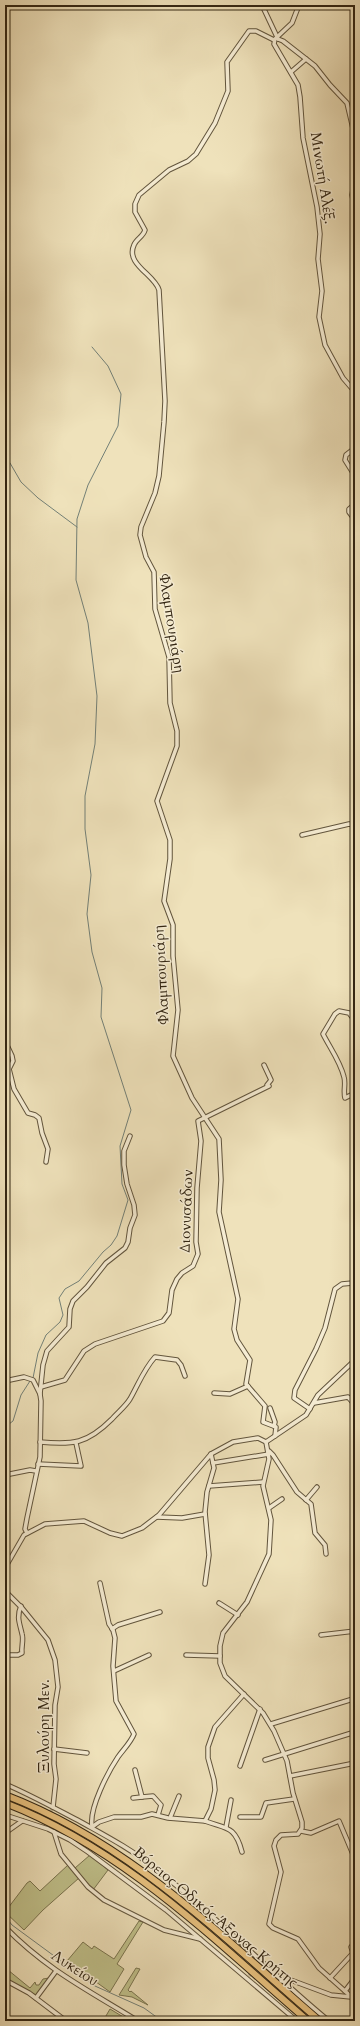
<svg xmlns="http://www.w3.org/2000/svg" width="360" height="2026" font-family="Cardo,serif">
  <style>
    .green { fill: #c0c18b; stroke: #7a744f }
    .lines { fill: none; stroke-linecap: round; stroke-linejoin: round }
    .stream { stroke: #738077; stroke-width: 1 }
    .street-tunnel { stroke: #c9bc99; stroke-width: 3.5; stroke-dasharray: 3.5 2; stroke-linecap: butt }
    .street-casing { stroke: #62553d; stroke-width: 5.5 }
    .highway-casing { stroke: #332613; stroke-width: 8 }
    .street { stroke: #f5ecd3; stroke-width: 3.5 }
    .highway { stroke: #e8c17e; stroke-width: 6 }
    .labels { text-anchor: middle; stroke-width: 3; stroke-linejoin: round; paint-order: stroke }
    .street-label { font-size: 15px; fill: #332613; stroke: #f5ecd3 }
  </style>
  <rect width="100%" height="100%" fill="#efe2bb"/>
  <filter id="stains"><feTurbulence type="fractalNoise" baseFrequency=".005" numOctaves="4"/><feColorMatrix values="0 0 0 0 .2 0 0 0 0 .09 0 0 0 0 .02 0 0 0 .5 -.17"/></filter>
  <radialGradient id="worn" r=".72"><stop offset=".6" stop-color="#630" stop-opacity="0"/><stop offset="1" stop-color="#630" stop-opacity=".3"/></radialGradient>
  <g class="green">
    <polygon points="90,1855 108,1870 93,1890 75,1868"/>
    <polygon points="68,1865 79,1878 43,1910 24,1930 5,1912 27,1883 30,1881 40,1891"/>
    <polygon points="139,1921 143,1922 117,1964 124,1969 110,1992 67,1961 83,1942 92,1949 94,1946 114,1959"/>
    <polygon points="136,1968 140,1969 128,1990 130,1992 131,1991 148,2005 132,1997 119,1995"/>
    <polygon points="8,1970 30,1988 35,1982 36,1985 39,1985 43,1979 49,1978 36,1995 5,1978"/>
    <polygon points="110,2009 130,2021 103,2021"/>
  </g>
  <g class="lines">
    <g class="stream">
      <polyline points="10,463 21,482 38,498 77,527"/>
      <polyline points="33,1378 38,1353 46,1335 60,1322 63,1315 59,1298 65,1289 79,1281 103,1252 111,1245 117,1236 128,1200 122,1184 120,1146 131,1110 101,1017 102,988 92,952 87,914 91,875 85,829 85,796 95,744 97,696 88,623 76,580 77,519 88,485 118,426 121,394 108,366 92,347"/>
      <polyline points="5,1427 13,1421 21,1395 30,1381"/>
      <polyline points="5,1916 12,1925 95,1986 144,2008 162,2021"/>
      <polyline points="199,2021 215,2021"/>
    </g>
    <g class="street-tunnel">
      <polyline points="43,1827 53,1807"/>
      <polyline points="249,1976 259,1965"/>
    </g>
    <g class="street-casing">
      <g id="street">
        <polyline points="262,5 278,39"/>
        <polyline points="299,5 292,23 275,39 274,44 298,85 300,97 303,138 317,207 320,234 318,259 322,291 319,317 325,345 343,378 355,392"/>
        <polyline points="278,39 283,41 315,66 330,85 347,103 355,137"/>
        <path d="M274,40l-18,-9h-7l-22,31 1,29 -13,32 -19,31 -8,7 -19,9 -30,25 -4,9v8l10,18c-2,7 -9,9 -11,15 -9,19 21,30 25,45l6,111 -1,21 -5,54 -4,17 -14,34 -1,8 6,22 8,15 1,37 14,48 1,46 7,28v15l-20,55 13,39v19l-6,42 9,24v31l5,54 -5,46 19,42 27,41 2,41 -2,32 19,87 -4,30 3,11 13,20 -4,24 19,22 -2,16 13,5 -1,9"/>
        <polyline points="291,72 306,59"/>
        <polyline points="355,179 352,195 355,210"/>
        <polyline points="355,448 346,455 345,460 355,476"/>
        <polyline points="355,504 349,509 349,512 355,520"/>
        <polyline points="302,835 349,824 355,825"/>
        <path d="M355,1021l-6,-8 -10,-2 -4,3 -12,20c7,14 17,27 21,43 2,7 -1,14 1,21l10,-5"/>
        <polyline points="5,1041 12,1056 13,1061 9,1069 14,1089 28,1113 35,1115 39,1118 42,1133 48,1149 46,1162"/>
        <polyline points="5,1381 24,1377 33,1380 40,1394 41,1401 40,1457 27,1518 25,1529 27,1533"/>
        <polyline points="41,1387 65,1380 84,1351 95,1344 163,1321 169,1313 172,1290 177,1279 182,1273 193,1266 198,1254 196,1242 197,1188 201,1141 198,1121 269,1086 267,1085 271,1080 264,1065"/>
        <polyline points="214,1393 230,1394 248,1386"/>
        <polyline points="40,1394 43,1365 47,1351 69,1327 70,1309 73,1301 87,1287 106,1263 125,1248 128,1242 130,1228 135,1215 134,1205 127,1184 124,1165 124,1151 130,1136"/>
        <polyline points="314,1403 348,1397 355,1405"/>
        <polyline points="270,1408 275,1422 274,1426"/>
        <polyline points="310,1409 294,1398 295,1390 316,1349 325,1328 335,1289 342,1284 353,1283 355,1280"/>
        <path d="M40,1442c33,3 47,2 72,-23 6,-7 13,-12 18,-20 8,-14 14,-30 25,-42l22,3 4,5 4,11"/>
        <polyline points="266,1442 269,1459 263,1486 271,1520 269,1554 247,1602 223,1633 220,1646 220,1663 225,1676 263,1713 274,1731 287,1761 293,1793 302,1822 302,1828 298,1834 281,1835 276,1840 274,1846 281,1872 269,1924 273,1928 298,1939 319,1968 355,2000"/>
        <polyline points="266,1442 306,1415 318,1395 355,1360"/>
        <polyline points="269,1451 273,1455 297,1492 311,1504 315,1533 325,1545 326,1554"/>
        <polyline points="213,1463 269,1454"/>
        <polyline points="38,1464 81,1466 76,1443"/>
        <polyline points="5,1475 30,1470 36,1471"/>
        <polyline points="209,1486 263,1482"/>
        <polyline points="306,1500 317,1487"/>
        <polyline points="269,1508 282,1499"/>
        <polyline points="157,1517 182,1518 205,1514"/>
        <polyline points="5,1568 24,1535 45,1524 84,1521 110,1533 122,1536 142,1528 159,1515 211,1454 233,1442 258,1438 266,1442"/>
        <polyline points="205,1584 209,1555 205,1512 207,1492 214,1468 211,1454"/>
        <polyline points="5,1591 22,1608 48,1640 55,1660 58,1687 55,1705 54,1764 56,1779 53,1807"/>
        <polyline points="219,1603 238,1615"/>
        <polyline points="112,1629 118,1625 160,1612"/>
        <polyline points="321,1635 355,1631"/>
        <path d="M9,1655h9l4,-2c-1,-6 2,-13 0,-19 -2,-10 -6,-17 -1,-28"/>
        <polyline points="186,1655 220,1656"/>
        <polyline points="114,1671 149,1655"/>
        <polyline points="271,1724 353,1699"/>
        <polyline points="54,1749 87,1753"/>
        <polyline points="265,1760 355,1732"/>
        <polyline points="240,1766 260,1709"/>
        <polyline points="135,1770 142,1797 153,1796 161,1805 158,1815"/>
        <polyline points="290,1776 355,1763"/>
        <path d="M5,1784c26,11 51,25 76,38 25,14 50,27 72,45 62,47 116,105 176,154"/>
        <polyline points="133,1798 142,1797"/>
        <polyline points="5,1815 48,1829 70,1840 88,1852 166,1910 297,2021"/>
        <polyline points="240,1817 261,1817 266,1803 294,1799"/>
        <polyline points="170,1818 179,1796"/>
        <path d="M92,1826c-3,-18 16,-54 26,-69 5,-7 13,-15 16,-23l-18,-33 -3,-35 2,-28 -2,-8 -4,-6 -9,-41"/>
        <polyline points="92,1827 99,1822 114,1817 141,1817 152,1814 168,1818 205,1821"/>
        <polyline points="226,1827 231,1800"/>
        <polyline points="301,1831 311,1833 339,1821 355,1859"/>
        <polyline points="54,1832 61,1854 88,1887 104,1900 164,1930 200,1939"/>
        <polyline points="5,1833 22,1821"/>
        <path d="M242,1852c-7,-27 -16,-23 -37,-31l6,-12 4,-19 -1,-10 -6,-22v-11l7,-20 29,-33"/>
        <path d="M5,1927c42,43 83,63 133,94"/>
        <polyline points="330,1978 353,1953 351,1947 355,1942"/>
        <polyline points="5,1980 29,1993 66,2021"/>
        <polyline points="281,1981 288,1979 331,1995 351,1997"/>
        <polyline points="345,1991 355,1978"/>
        <polyline points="36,1998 56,1971"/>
      </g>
    </g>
    <g class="highway-casing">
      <g id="highway">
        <path d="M5,1795c124,47 216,141 315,226"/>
        <path d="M5,1803c119,46 208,136 303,218"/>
      </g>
    </g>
    <use href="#street" class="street"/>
    <use href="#highway" class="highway"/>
  </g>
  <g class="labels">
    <g class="street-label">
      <text transform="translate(323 178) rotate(81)" y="5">Μινωτή Αλέξ.</text>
      <text transform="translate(172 623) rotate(81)" y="5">Φλαμπουριάρη</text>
      <text transform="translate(161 975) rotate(-93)" y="5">Φλαμπουριάρη</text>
      <text transform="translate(186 1211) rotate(-88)" y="5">Διονυσάδων</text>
      <text transform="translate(44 1726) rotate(-90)" y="5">Ξυλούρη Μεν.</text>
      <text transform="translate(216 1917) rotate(40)" y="5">Βόρειος Οδικός Άξονας Κρήτης</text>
      <text transform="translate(75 1968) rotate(33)" y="5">Λυκείου</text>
    </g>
  </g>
  <rect width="360" height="2026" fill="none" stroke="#efe2bb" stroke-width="20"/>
  <rect x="6" y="6" width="348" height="2014" fill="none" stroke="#332613" stroke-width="2"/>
  <rect x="10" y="10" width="340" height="2006" fill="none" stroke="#332613"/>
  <rect width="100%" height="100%" filter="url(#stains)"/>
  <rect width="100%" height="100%" fill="url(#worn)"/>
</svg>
